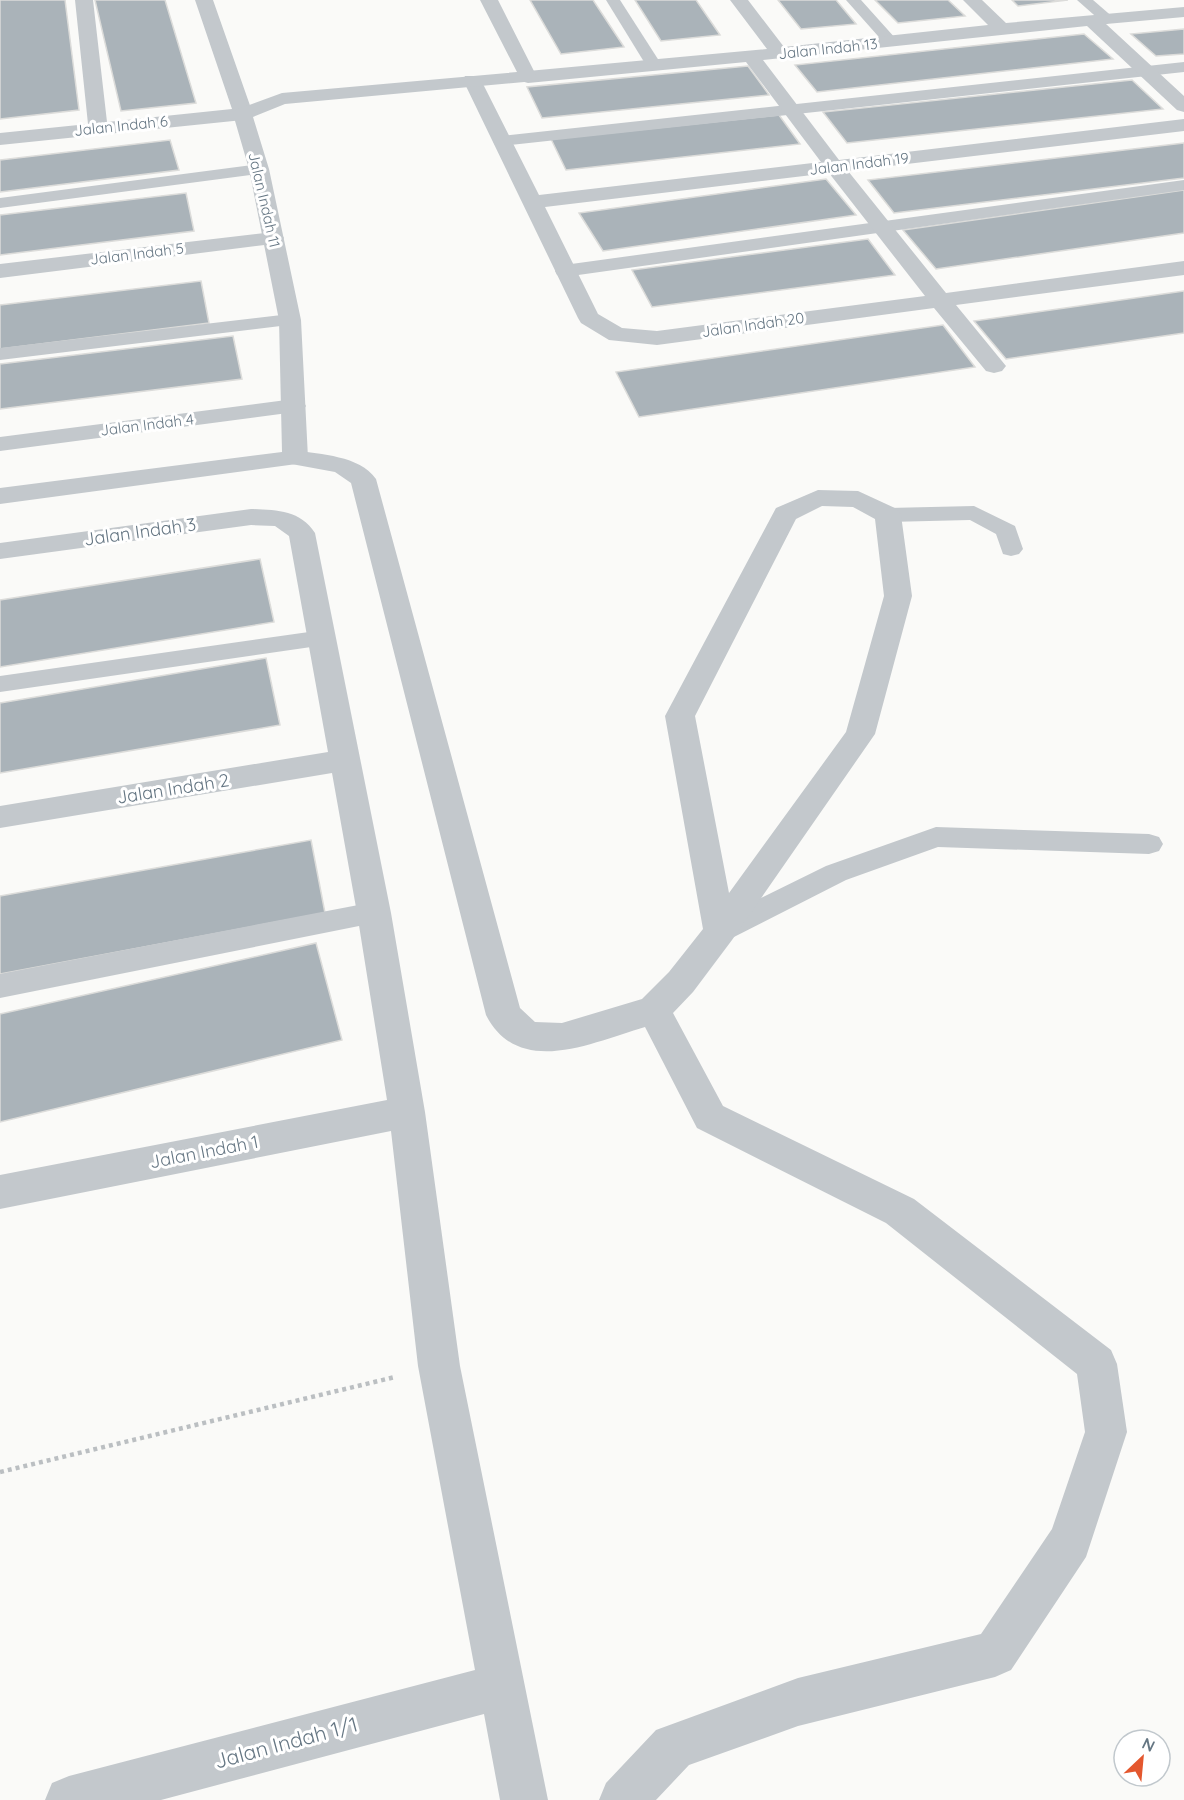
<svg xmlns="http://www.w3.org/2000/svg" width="1184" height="1800" font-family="Quicksand,sans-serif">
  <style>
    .building { fill: #aab3b9; stroke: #dcdcda; stroke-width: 1.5 }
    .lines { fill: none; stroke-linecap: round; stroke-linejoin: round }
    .path { stroke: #bbbfc2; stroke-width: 4.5; stroke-dasharray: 4 4; stroke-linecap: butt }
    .service { fill: #c3c8cc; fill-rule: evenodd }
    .minor { fill: #c3c8cc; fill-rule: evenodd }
    .tertiary { fill: #c3c8cc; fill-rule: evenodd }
    .labels { text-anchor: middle; stroke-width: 6; stroke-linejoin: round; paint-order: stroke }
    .far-street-label { font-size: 15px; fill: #657683; stroke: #fff }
    .street-label { font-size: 18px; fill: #657683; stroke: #fff }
    .near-street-label { font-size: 21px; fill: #657683; stroke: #fff }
  </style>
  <rect width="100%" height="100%" fill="#fafaf8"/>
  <g class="building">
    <polygon points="0,0 65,0 79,110 0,119"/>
    <polygon points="95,0 165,0 196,103 121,111"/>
    <polygon points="530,0 593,0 624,47 561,54"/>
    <polygon points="635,0 696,0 720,35 661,41"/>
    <polygon points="778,0 836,0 856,24 801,29"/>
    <polygon points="875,0 948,0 965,16 898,23"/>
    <polygon points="1012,0 1068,0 1018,6"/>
    <polygon points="1184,29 1184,54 1156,56 1131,34"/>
    <polygon points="1084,34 1113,59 817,92 795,65"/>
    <polygon points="748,66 769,95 542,118 527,87"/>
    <polygon points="1132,80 1163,109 847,143 823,112"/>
    <polygon points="779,115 800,144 566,170 551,139"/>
    <polygon points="170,140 179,170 0,192 0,160"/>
    <polygon points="1184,143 1184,178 894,213 868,180"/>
    <polygon points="826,179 856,215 603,251 579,213"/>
    <polygon points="1184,190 1184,233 936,269 903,230"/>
    <polygon points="186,193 194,231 0,255 0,215"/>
    <polygon points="868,239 895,275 652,307 632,270"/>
    <polygon points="201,281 209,323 0,349 0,305"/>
    <polygon points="1184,291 1184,333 1006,359 974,321"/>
    <polygon points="943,325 975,367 639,417 616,372"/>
    <polygon points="233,336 242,379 0,409 0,364"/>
    <polygon points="260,559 274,622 0,667 0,600"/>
    <polygon points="266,658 280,725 0,773 0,703"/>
    <polygon points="311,840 325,913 0,974 0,896"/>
    <polygon points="316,943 342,1040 0,1122 0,1014"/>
  </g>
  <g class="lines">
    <polyline class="path" points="0,1472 395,1377"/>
    <g class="service">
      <polygon points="606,0 620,0 663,67 661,70 649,70"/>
      <polygon points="846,0 861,0 896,39 899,42 896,45 886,45"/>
      <polygon points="1077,0 1093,0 1115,19 1107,24 1102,22"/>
      <polygon points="1184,62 1184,72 501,146 495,145 493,141 495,137 501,136"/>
      <polygon points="259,164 265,165 268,169 265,173 0,208 0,198"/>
      <polygon points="1184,180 1184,190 564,277 557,275 555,271 557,267 564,265"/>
      <polygon points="290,314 297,316 300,320 297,324 0,360 0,348"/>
      <polygon points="974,506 1015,526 1023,549 1019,554 1011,556 1003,554 996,534 970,520 888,522 880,520 877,515 880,510 888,508"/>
      <polygon points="323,630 332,632 335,638 332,644 0,692 0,676"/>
      <polygon points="936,827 1149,834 1159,837 1163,844 1159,851 1149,854 938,847 846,880 730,939 720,942 710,939 706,931 710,923 826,866"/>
      <polygon points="374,902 384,905 388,913 384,921 0,998 0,974"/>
    </g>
    <g class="minor">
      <polygon points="75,0 93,0 107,122 232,109 195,0 213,0 253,114 250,118 243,120 0,145 0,133 88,124"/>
      <path d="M730,0h18l36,47 204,-22 -25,-25h19l24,23 178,-16v10l-78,7 78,72v16l-7,-2 -90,-84 -324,34 76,100 345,-41v12l-336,40 98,122 238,-32v14l-228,30 50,61 -4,5 -8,2 -8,-2 -52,-63 -277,37 -48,-5 -28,-17 -3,-5 -115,-238 2,-4h14l2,4 58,115 282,-33 -75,-100 -218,21 -7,-2 -2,-4 2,-4 7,-2 239,-22zM829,173l96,123 -268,35 -35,-3 -24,-14 -53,-107z"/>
      <polygon points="273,232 281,233 284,238 281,243 0,278 0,264"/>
      <polygon points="294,399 303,401 306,406 303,411 0,451 0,437"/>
      <path d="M295,450c26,5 64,5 81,29l144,529 15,14 27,1 80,-24 27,-27 34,-43 -38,-213 111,-208 42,-18 40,1 39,18 4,6 11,81 -37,138 -143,206 -39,52 -20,21 50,93 191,93 197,151 6,14 10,68 -41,125 -75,113 -16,7 -197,49 -109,39 -33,35h-57l7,-17 50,-53 142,-52 183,-44 71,-105 33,-97 -8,-58 -191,-151 -189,-95 -52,-101c-52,15 -126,52 -159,-12l-135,-532 -16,-11 -49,-9 -4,-5 4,-5zM822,506l31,1 22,12 9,77 -38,136 -117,161 -34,-177 101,-197z"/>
      <path d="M251,509c25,1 49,1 64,24l76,380 34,199 35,254 88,434h-48l-16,-86 -323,86h-116l7,-17 17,-7 406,-106 -57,-304 -27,-235 -391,78v-34l387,-75 -30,-187 -25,-140 -332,55v-22l328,-54 -39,-216 -14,-10 -24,-1 -251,34v-16z"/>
    </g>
    <polygon class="tertiary" points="480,0 498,0 537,77 535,81 285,104 253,117 269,169 301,320 308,458 304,463 0,504 0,488 282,452 279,320 249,169 233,114 236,110 282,93 517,72"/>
  </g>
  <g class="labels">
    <g class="far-street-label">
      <text transform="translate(828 49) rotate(-6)" y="5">Jalan Indah 13</text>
      <text transform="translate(121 126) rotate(-6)" y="5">Jalan Indah 6</text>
      <text transform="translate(859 164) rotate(-7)" y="5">Jalan Indah 19</text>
      <text transform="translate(264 200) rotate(77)" y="5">Jalan Indah 11</text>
      <text transform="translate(137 254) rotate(-7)" y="5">Jalan Indah 5</text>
      <text transform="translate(753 325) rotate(-8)" y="5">Jalan Indah 20</text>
      <text transform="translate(147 425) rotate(-7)" y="5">Jalan Indah 4</text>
    </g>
    <g class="street-label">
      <text transform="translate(140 532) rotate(-8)" y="6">Jalan Indah 3</text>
      <text transform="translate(173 789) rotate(-9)" y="6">Jalan Indah 2</text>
      <text transform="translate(204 1152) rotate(-11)" y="6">Jalan Indah 1</text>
    </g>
    <g class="near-street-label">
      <text transform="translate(286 1743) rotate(-15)" y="7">Jalan Indah 1/1</text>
    </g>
  </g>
  <g transform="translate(1142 1758) rotate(26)"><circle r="28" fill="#ffffff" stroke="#c1c8cd" stroke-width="1.5"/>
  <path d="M0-4.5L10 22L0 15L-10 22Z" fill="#e4572e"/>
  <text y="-9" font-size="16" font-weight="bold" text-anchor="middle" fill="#657683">N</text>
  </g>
</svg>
